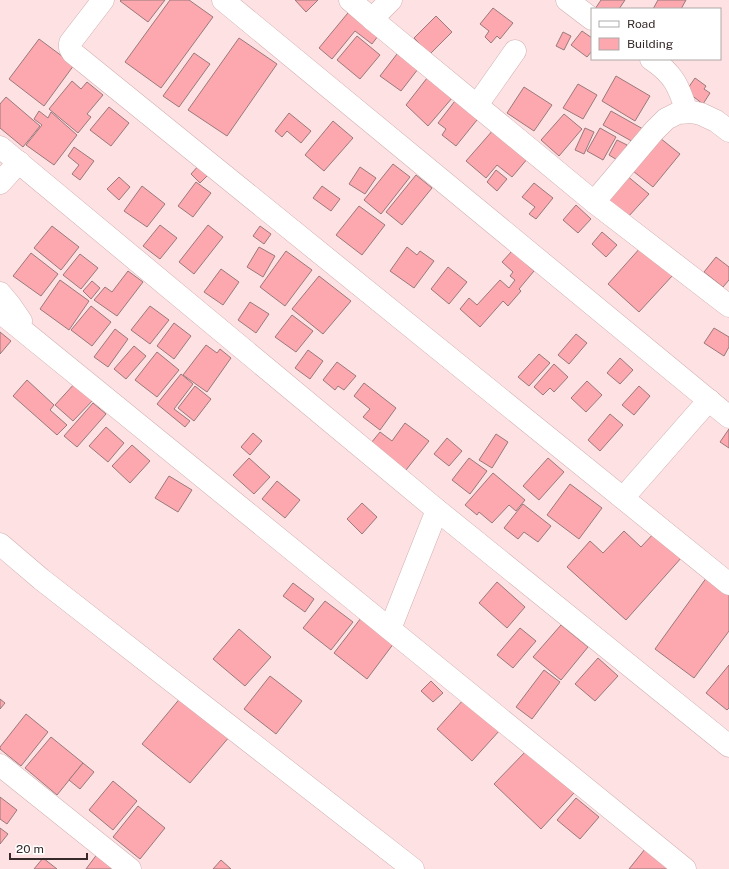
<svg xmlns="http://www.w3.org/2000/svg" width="729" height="869" font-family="'Public Sans',sans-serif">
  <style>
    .building { fill: #fda8ae; stroke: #99797b }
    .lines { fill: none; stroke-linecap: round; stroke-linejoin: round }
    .minor-casing { stroke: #d2b0b2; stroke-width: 23 }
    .minor { stroke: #fff; stroke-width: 22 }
  </style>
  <rect width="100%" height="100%" fill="#fee1e3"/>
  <g class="building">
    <polygon points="121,0 165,0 148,22 120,1"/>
    <polygon points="170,0 189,0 213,17 161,88 125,62"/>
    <polygon points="295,0 318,0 306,12"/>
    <polygon points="601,0 625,0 619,9 595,9"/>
    <polygon points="658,0 686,0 681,9 653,9"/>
    <polygon points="352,8 381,32 372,44 355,31 332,59 319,48"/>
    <polygon points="493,8 513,23 500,39 497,36 491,43 485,37 489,31 480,24"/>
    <polygon points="436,16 452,32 430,54 414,38"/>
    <polygon points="582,31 592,38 592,51 587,57 571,45"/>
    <polygon points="563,32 571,36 564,50 556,46"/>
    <polygon points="357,36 380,55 360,79 337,60"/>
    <polygon points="239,38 277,64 227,136 188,110"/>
    <polygon points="39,39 74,65 44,106 9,79"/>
    <polygon points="194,53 210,64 179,107 163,96"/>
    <polygon points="397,54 418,69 401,91 380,76"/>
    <polygon points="431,73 453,97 428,126 406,105"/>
    <polygon points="616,76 650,96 635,121 602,101"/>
    <polygon points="695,78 706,86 704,89 710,93 703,104 686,91"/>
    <polygon points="72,81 81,89 87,82 103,95 87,114 91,117 78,133 49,109"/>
    <polygon points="578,84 597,95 583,119 563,108"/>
    <polygon points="524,87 552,105 534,131 507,113"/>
    <polygon points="6,97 40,126 23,147 0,128 0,104"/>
    <polygon points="458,97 481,115 456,146 442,135 446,129 438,123"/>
    <polygon points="109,107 129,123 111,146 90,130"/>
    <polygon points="39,111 48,118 51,112 77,135 54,165 26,145 42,125 34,119"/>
    <polygon points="611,111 643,129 635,143 603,125"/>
    <polygon points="289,113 311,131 301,143 287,131 282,137 275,131"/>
    <polygon points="564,114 582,129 559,156 541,140"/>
    <polygon points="333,121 353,138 324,171 305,155"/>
    <polygon points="585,128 594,132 584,154 575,150"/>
    <polygon points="600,128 616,137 603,160 587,151"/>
    <polygon points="494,129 528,158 512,177 497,165 486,178 466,161"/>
    <polygon points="660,138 680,154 653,187 633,171"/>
    <polygon points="617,140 627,145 619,161 609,155"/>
    <polygon points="74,147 94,161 80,180 72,174 79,165 68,156"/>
    <polygon points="200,164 210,173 200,183 191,174"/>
    <polygon points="393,164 410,177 381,214 364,200"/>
    <polygon points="360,167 376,178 365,194 349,184"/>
    <polygon points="496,170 507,179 497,191 487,182"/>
    <polygon points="416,175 432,188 402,225 386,212"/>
    <polygon points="626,175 649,194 628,217 606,197"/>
    <polygon points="119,177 130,187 119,200 107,189"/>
    <polygon points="196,182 211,193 193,217 178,206"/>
    <polygon points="534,183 553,198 536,219 529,214 535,207 522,197"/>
    <polygon points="142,186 165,204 147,227 124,211"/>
    <polygon points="322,186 340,199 331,211 313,198"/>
    <polygon points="576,205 591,219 578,233 563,220"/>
    <polygon points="359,206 385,225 362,255 336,235"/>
    <polygon points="160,225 177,238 160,259 143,246"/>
    <polygon points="208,225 223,237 194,274 179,262"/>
    <polygon points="52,226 79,247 61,270 34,248"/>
    <polygon points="260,226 271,234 264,244 253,236"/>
    <polygon points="602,232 617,245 606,257 592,244"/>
    <polygon points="259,247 275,256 263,277 247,267"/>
    <polygon points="407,247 417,255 420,251 434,261 414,288 390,271"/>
    <polygon points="641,247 673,275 639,312 608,284"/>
    <polygon points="286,251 312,270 285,306 260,287"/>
    <polygon points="512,251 534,271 519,289 521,291 508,306 503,301 480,327 460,309 469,298 477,305 500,280 509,288 515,280 510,276 513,272 502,262"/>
    <polygon points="31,253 58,274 41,296 13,276"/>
    <polygon points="80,254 98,268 81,289 63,275"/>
    <polygon points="716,257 729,267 729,280 723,287 704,272"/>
    <polygon points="448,267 467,282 449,304 431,289"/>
    <polygon points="221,269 239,282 223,305 204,292"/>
    <polygon points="128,271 143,282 117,316 94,300 105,287 112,292"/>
    <polygon points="319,276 351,301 323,334 292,309"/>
    <polygon points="60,280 89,301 69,330 40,309"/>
    <polygon points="92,281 100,288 91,299 83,291"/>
    <polygon points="250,302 269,314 256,333 238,320"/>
    <polygon points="91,306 111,322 92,346 71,330"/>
    <polygon points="150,306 169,320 150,344 131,330"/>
    <polygon points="292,315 313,331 296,352 275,337"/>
    <polygon points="174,323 191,336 174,359 157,346"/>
    <polygon points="714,328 729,337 729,347 724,356 704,343"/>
    <polygon points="115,329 128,339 108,367 94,357"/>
    <polygon points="0,332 11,341 0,354"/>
    <polygon points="576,334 587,343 569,364 558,355"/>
    <polygon points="206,345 217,353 220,349 231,358 207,392 183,375"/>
    <polygon points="134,346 146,356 126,379 114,369"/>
    <polygon points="308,350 323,361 310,379 295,368"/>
    <polygon points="157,352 179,370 157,397 135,380"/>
    <polygon points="539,354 550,363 529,386 518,377"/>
    <polygon points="620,358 633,370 620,384 607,373"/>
    <polygon points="337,362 356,376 344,390 338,386 335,390 323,380"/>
    <polygon points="554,364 568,377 554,392 550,388 543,395 534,387"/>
    <polygon points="181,374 193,384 174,409 190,421 185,427 157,404"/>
    <polygon points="27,380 54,405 50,410 67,425 57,435 13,396"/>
    <polygon points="587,381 602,395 586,412 571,398"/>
    <polygon points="76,382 94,399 73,421 55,405"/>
    <polygon points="364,383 396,408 380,430 363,417 370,409 354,396"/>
    <polygon points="195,386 211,399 194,421 178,408"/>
    <polygon points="639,386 650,396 634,415 622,405"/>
    <polygon points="93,403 106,414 77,447 64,436"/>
    <polygon points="610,414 623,425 600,451 588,440"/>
    <polygon points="405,423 429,441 406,470 371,443 380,432 392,441"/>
    <polygon points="106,427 124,443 108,462 89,446"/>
    <polygon points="729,429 729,448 720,442"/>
    <polygon points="253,433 262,441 250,455 241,447"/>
    <polygon points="496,434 508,442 492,468 479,460"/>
    <polygon points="447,438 462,451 449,466 434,454"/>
    <polygon points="132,445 150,461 130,483 112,466"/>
    <polygon points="249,458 270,477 254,494 233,475"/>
    <polygon points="469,458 487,471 470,494 452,480"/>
    <polygon points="548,458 564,472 539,500 523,486"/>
    <polygon points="493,473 525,500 516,511 509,505 492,523 479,512 477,515 465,505"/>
    <polygon points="169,476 192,490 178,512 155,498"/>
    <polygon points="277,481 300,500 285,518 262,499"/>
    <polygon points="570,484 602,508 579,539 547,515"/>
    <polygon points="362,503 377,517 362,534 347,519"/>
    <polygon points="523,504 551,526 538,542 524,532 518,539 504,528"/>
    <polygon points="624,531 641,547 655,532 682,557 626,620 567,567 590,541 603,553"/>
    <polygon points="707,577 729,593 729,631 694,678 655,649"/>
    <polygon points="497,582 525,607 507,628 479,603"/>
    <polygon points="293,583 314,599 305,612 283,596"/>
    <polygon points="325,601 353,622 331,650 303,628"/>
    <polygon points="361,618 394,643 367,679 334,653"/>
    <polygon points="561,625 588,647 561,680 533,657"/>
    <polygon points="520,628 536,641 513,668 497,655"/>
    <polygon points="239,629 271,657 245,686 213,659"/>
    <polygon points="598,658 618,676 595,701 575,684"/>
    <polygon points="729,665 729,708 727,710 706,693"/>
    <polygon points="544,670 560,682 532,719 516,707"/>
    <polygon points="270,676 302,701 276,734 244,709"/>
    <polygon points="431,681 443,693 433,702 421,691"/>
    <polygon points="182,696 230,736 190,783 142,744"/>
    <polygon points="0,699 5,703 0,709"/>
    <polygon points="464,699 500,730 472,761 437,729"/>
    <polygon points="26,714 48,732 21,766 0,749 0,747"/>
    <polygon points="51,737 83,763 57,795 25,768"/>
    <polygon points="528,749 574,793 541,829 494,784"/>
    <polygon points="83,763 94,772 80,789 69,780"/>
    <polygon points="113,781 137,801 113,830 89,810"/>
    <polygon points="0,797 17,810 7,824 0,819"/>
    <polygon points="576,798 599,817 580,839 557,820"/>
    <polygon points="138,806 165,828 140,859 113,837"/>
    <polygon points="0,828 8,834 0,844"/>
    <polygon points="645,849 670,869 629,869"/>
    <polygon points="98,853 119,869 86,869"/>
    <polygon points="43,858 57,869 34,869"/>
    <polygon points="221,860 231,869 213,869"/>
  </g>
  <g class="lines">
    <g class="minor-casing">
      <g id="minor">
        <polyline points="103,0 70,43 70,48 73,53 729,584"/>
        <polyline points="223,0 729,417"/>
        <polyline points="350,0 372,19 594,202 729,306"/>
        <polyline points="567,0 592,19"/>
        <polyline points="372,19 391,0"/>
        <path d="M651,59c23,15 28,28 36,53"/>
        <polyline points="477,105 515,51"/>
        <polyline points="0,147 437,510 729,746"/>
        <polyline points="0,183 19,162"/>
        <polyline points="594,202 654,131 666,119 678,113 692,112 701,114 716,121 729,131"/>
        <polyline points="0,293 10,305 21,321"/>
        <polyline points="0,312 685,869"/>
        <polyline points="623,498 709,400"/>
        <polyline points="0,544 41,579 413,869"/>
        <polyline points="390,629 437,510"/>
        <polyline points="0,765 130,869"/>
      </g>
    </g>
    <use href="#minor" class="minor"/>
  </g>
  <rect x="591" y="8" width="130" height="52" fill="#ffffff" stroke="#afa9a9"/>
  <rect x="599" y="21" width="20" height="6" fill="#ffffff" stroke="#afa9a9"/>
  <text x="627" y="28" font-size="12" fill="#362929">Road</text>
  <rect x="599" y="38" width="20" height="12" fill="#fda8ae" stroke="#afa9a9"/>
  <text x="627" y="48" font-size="12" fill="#362929">Building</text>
  <path d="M10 853v6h77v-6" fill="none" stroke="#362929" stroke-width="2"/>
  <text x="16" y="853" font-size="12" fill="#362929" stroke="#ffffff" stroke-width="3" paint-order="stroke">20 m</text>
</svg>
